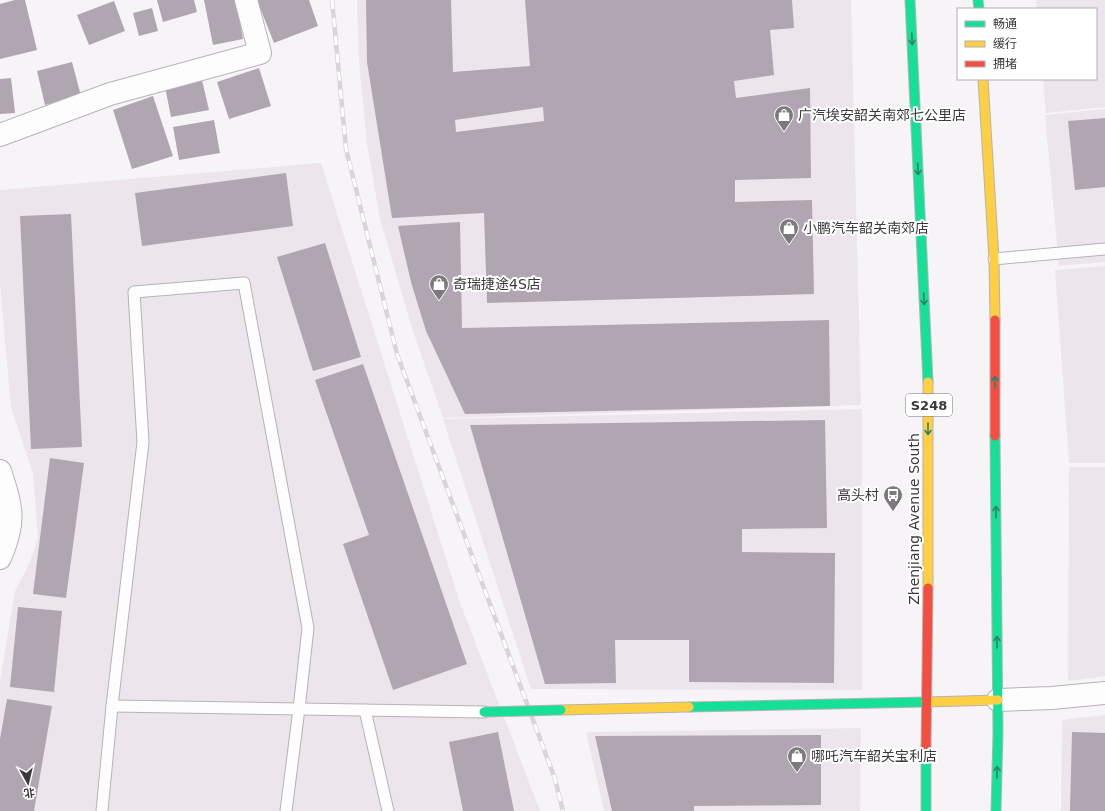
<svg xmlns="http://www.w3.org/2000/svg" width="1105" height="811" font-family="'DejaVu Sans','Noto Sans SC',sans-serif">
  <style>
    .built { fill: #ece5ec }
    .building { fill: #b0a6b1; fill-rule: evenodd }
    .lines { fill: none; stroke-linecap: round; stroke-linejoin: round }
    .lane-casing { stroke: #b5b3b5; stroke-width: 13 }
    .street-casing { stroke: #b5b3b5; stroke-width: 24 }
    .fast-casing { stroke: #b5b3b5; stroke-width: 11 }
    .slow-casing { stroke: #b5b3b5; stroke-width: 11 }
    .jam-casing { stroke: #b5b3b5; stroke-width: 11 }
    .lane { stroke: #fefdfe; stroke-width: 11 }
    .street { stroke: #fefdfe; stroke-width: 22 }
    .fast { stroke: #16e098; stroke-width: 9 }
    .slow { stroke: #ffcf43; stroke-width: 9 }
    .jam { stroke: #f24e42; stroke-width: 9 }
    .rail-casing { stroke: #d7d5d7; stroke-width: 4.5 }
    .rail { stroke: #fff; stroke-width: 3; stroke-dasharray: 9; stroke-linecap: butt }
    .fast-bridge-casing { stroke: #b5b3b5; stroke-width: 11; stroke-linecap: butt }
    .fast-bridge { stroke: #16e098; stroke-width: 9 }
    .oneway { stroke: #2a8465 }
    .labels { text-anchor: middle; stroke-width: 4; stroke-linejoin: round; paint-order: stroke }
    .shield { fill: #fff; stroke: #767476; stroke-width: 1 }
    .shield-label { font-size: 13px; font-weight: bold; fill: #3b393b }
    .poi-label { font-size: 14px; fill: #3b393b; stroke: #fff; text-anchor: start }
    .street-label { font-size: 14px; fill: #3b393b; stroke: #fff }
  </style>
  <rect width="100%" height="100%" fill="#f6f4f6"/>
  <g class="built">
    <polygon points="357,0 851,0 861,405 443,418 412,328 380,219 367,144 359,62"/>
    <polygon points="1036,0 1105,0 1105,107 1046,113 1043,79 1096,79 1096,9 1037,9"/>
    <polygon points="1105,109 1105,262 1059,266 1045,115"/>
    <polygon points="321,163 460,603 540,811 0,811 0,681 15,591 29,564 38,538 33,473 11,407 0,283 0,190"/>
    <polygon points="1105,266 1105,463 1069,463 1055,270"/>
    <polygon points="862,409 862,690 531,689 443,419"/>
    <polygon points="1069,467 1105,467 1105,676 1068,681"/>
    <polygon points="1105,715 1105,811 1061,811 1062,720"/>
    <polygon points="861,728 860,811 604,811 586,732"/>
  </g>
  <g class="building">
    <polygon points="15,0 25,0 37,50 0,59 0,4"/>
    <polygon points="157,0 194,0 197,12 163,22"/>
    <polygon points="204,0 236,0 243,39 213,45"/>
    <polygon points="257,0 309,0 318,26 274,43"/>
    <path d="M366,0h85l2,72 77,-6 -5,-66h267l2,28 -24,2 4,45 -40,6 2,17 74,-10 1,90 -76,2v22l77,-2 2,94 -327,9 -3,-90 -92,5 -25,-156zM543,107l1,14 -88,11 -1,-12z"/>
    <polygon points="114,1 125,31 89,45 77,15"/>
    <polygon points="152,8 158,31 139,36 133,13"/>
    <polygon points="72,62 81,96 45,105 37,71"/>
    <polygon points="259,68 271,106 229,119 217,82"/>
    <polygon points="11,78 15,113 0,114 0,79"/>
    <polygon points="202,80 209,110 171,117 165,87"/>
    <polygon points="153,96 173,156 132,169 113,110"/>
    <polygon points="1105,118 1105,187 1075,190 1068,121"/>
    <polygon points="214,120 220,153 179,160 173,127"/>
    <polygon points="286,173 293,226 142,246 135,193"/>
    <polygon points="71,214 82,447 31,449 20,216"/>
    <polygon points="460,222 462,328 829,320 830,406 465,414 426,331 411,282 398,226"/>
    <polygon points="325,243 361,357 313,371 277,257"/>
    <polygon points="363,364 467,664 393,690 343,544 369,535 315,380"/>
    <polygon points="825,420 827,528 742,529 742,552 835,553 834,683 689,682 689,640 615,640 616,683 545,684 470,425"/>
    <polygon points="50,458 84,463 66,598 33,594"/>
    <polygon points="18,607 62,611 54,692 10,687"/>
    <polygon points="7,699 52,706 34,811 0,811 0,739"/>
    <polygon points="498,732 514,811 463,811 449,742"/>
    <polygon points="1072,732 1105,733 1105,811 1070,811"/>
    <polygon points="821,735 821,805 694,806 694,811 612,811 595,736"/>
  </g>
  <g class="lines">
    <g class="lane-casing">
      <g id="lane">
        <polyline points="994,259 1105,249"/>
        <polyline points="112,706 484,712"/>
        <polyline points="365,710 388,811"/>
        <polyline points="102,811 112,706 143,442 134,292 244,283 308,628 299,709 286,811"/>
      </g>
    </g>
    <g class="street-casing">
      <g id="street">
        <polyline points="0,135 110,94 260,53 246,0"/>
        <path d="M0,471c12,37 16,50 0,87"/>
        <polyline points="998,700 1052,698 1105,693"/>
      </g>
    </g>
    <g class="fast-casing">
      <g id="fast">
        <polyline points="910,0 928,382"/>
        <polyline points="978,0 979,9"/>
        <polyline points="995,436 998,732 996,811"/>
        <polyline points="689,707 926,702"/>
        <polyline points="926,811 926,747"/>
      </g>
    </g>
    <g class="slow-casing">
      <g id="slow">
        <polyline points="983,79 994,259 995,320"/>
        <polyline points="928,588 928,382"/>
        <polyline points="926,702 998,700"/>
        <polyline points="561,710 689,707"/>
      </g>
    </g>
    <g class="jam-casing">
      <g id="jam">
        <polyline points="995,320 995,436"/>
        <polyline points="926,747 928,588"/>
      </g>
    </g>
    <use href="#lane" class="lane"/>
    <use href="#street" class="street"/>
    <use href="#fast" class="fast"/>
    <use href="#slow" class="slow"/>
    <use href="#jam" class="jam"/>
    <g class="rail-casing">
      <polyline id="rail" points="332,0 346,149 397,354 555,779 563,811"/>
    </g>
    <use href="#rail" class="rail"/>
    <g class="fast-bridge-casing">
      <polyline id="fast-bridge" points="484,712 561,710"/>
    </g>
    <use href="#fast-bridge" class="fast-bridge"/>
  </g>
  <defs><path id="oneway-shaft" d="M-6 0H5M1.5-3L5.5 0L1.5 3" fill="none" stroke-width="1.6" stroke-linecap="round" stroke-linejoin="round"/></defs>
  <g class="oneway">
    <use href="#oneway-shaft" transform="translate(912 39) rotate(87)"/>
    <use href="#oneway-shaft" transform="translate(918 169) rotate(87)"/>
    <use href="#oneway-shaft" transform="translate(924 299) rotate(87)"/>
    <use href="#oneway-shaft" transform="translate(995 382) rotate(-90)"/>
    <use href="#oneway-shaft" transform="translate(928 429) rotate(90)"/>
    <use href="#oneway-shaft" transform="translate(996 512) rotate(-90)"/>
    <use href="#oneway-shaft" transform="translate(997 642) rotate(-90)"/>
    <use href="#oneway-shaft" transform="translate(997 772) rotate(-89)"/>
  </g>
  <defs>
    <g id="shop-pin" transform="scale(1)"><path d="M0 17L-7.5 6A9.5 9.5 0 1 1 7.5 6Z" fill="#7c7a7c" stroke="#fff"/><path d="M-5-2.5h2.3a2.7 3.5 0 0 1 5.4 0H5L5.5 6h-11ZM-1.5-2.5h3a1.5 2.3 0 0 0-3 0Z" fill="#fff"/></g>
    <g id="bus-pin" transform="scale(1)"><path d="M0 17L-7.5 6A9.5 9.5 0 1 1 7.5 6Z" fill="#7c7a7c" stroke="#fff"/><path d="M-5-6H5V4H4V6H2V4H-2V6H-4V4H-5ZM-3.5-4V0h7V-4ZM-3.5 1.2v1.5H-2V1.2ZM2 1.2v1.5H3.5V1.2Z" fill="#fff"/></g>
  </defs>
  <g fill-rule="evenodd">
    <use href="#shop-pin" x="784" y="115"/>
    <use href="#shop-pin" x="789" y="228"/>
    <use href="#shop-pin" x="439" y="284"/>
    <use href="#bus-pin" x="893" y="495"/>
    <use href="#shop-pin" x="797" y="756"/>
  </g>
  <g class="labels">
    <rect class="shield" x="906" y="394" width="46" height="22" rx="3"/>
    <g class="shield-label">
      <text x="929" y="410">S248</text>
    </g>
    <g class="poi-label">
      <text x="798" y="120">广汽埃安韶关南郊七公里店</text>
      <text x="803" y="233">小鹏汽车韶关南郊店</text>
      <text x="453" y="289">奇瑞捷途4S店</text>
      <text x="879" y="500" text-anchor="end">高头村</text>
      <text x="811" y="761">哪吒汽车韶关宝利店</text>
    </g>
    <g class="street-label">
      <text transform="translate(914 519) rotate(-90)" y="5">Zhenjiang Avenue South</text>
    </g>
  </g>
  <rect x="957" y="8" width="140" height="72" fill="#ffffff" stroke="#b1b0b1"/>
  <rect x="965" y="21" width="20" height="6" fill="#16e098" stroke="#b1b0b1"/>
  <text x="993" y="28" font-size="12" fill="#3b393b">畅通</text>
  <rect x="965" y="41" width="20" height="6" fill="#ffcf43" stroke="#b1b0b1"/>
  <text x="993" y="48" font-size="12" fill="#3b393b">缓行</text>
  <rect x="965" y="61" width="20" height="6" fill="#f24e42" stroke="#b1b0b1"/>
  <text x="993" y="68" font-size="12" fill="#3b393b">拥堵</text>
  <g transform="translate(28 783) rotate(172)" stroke="#ffffff" stroke-width="3" paint-order="stroke">
  <path d="M0-3L7 15L0 10L-7 15Z" fill="#3b393b"/>
  <text y="-6" font-size="11" font-weight="bold" text-anchor="middle" fill="#3b393b">北</text>
  </g>
</svg>
